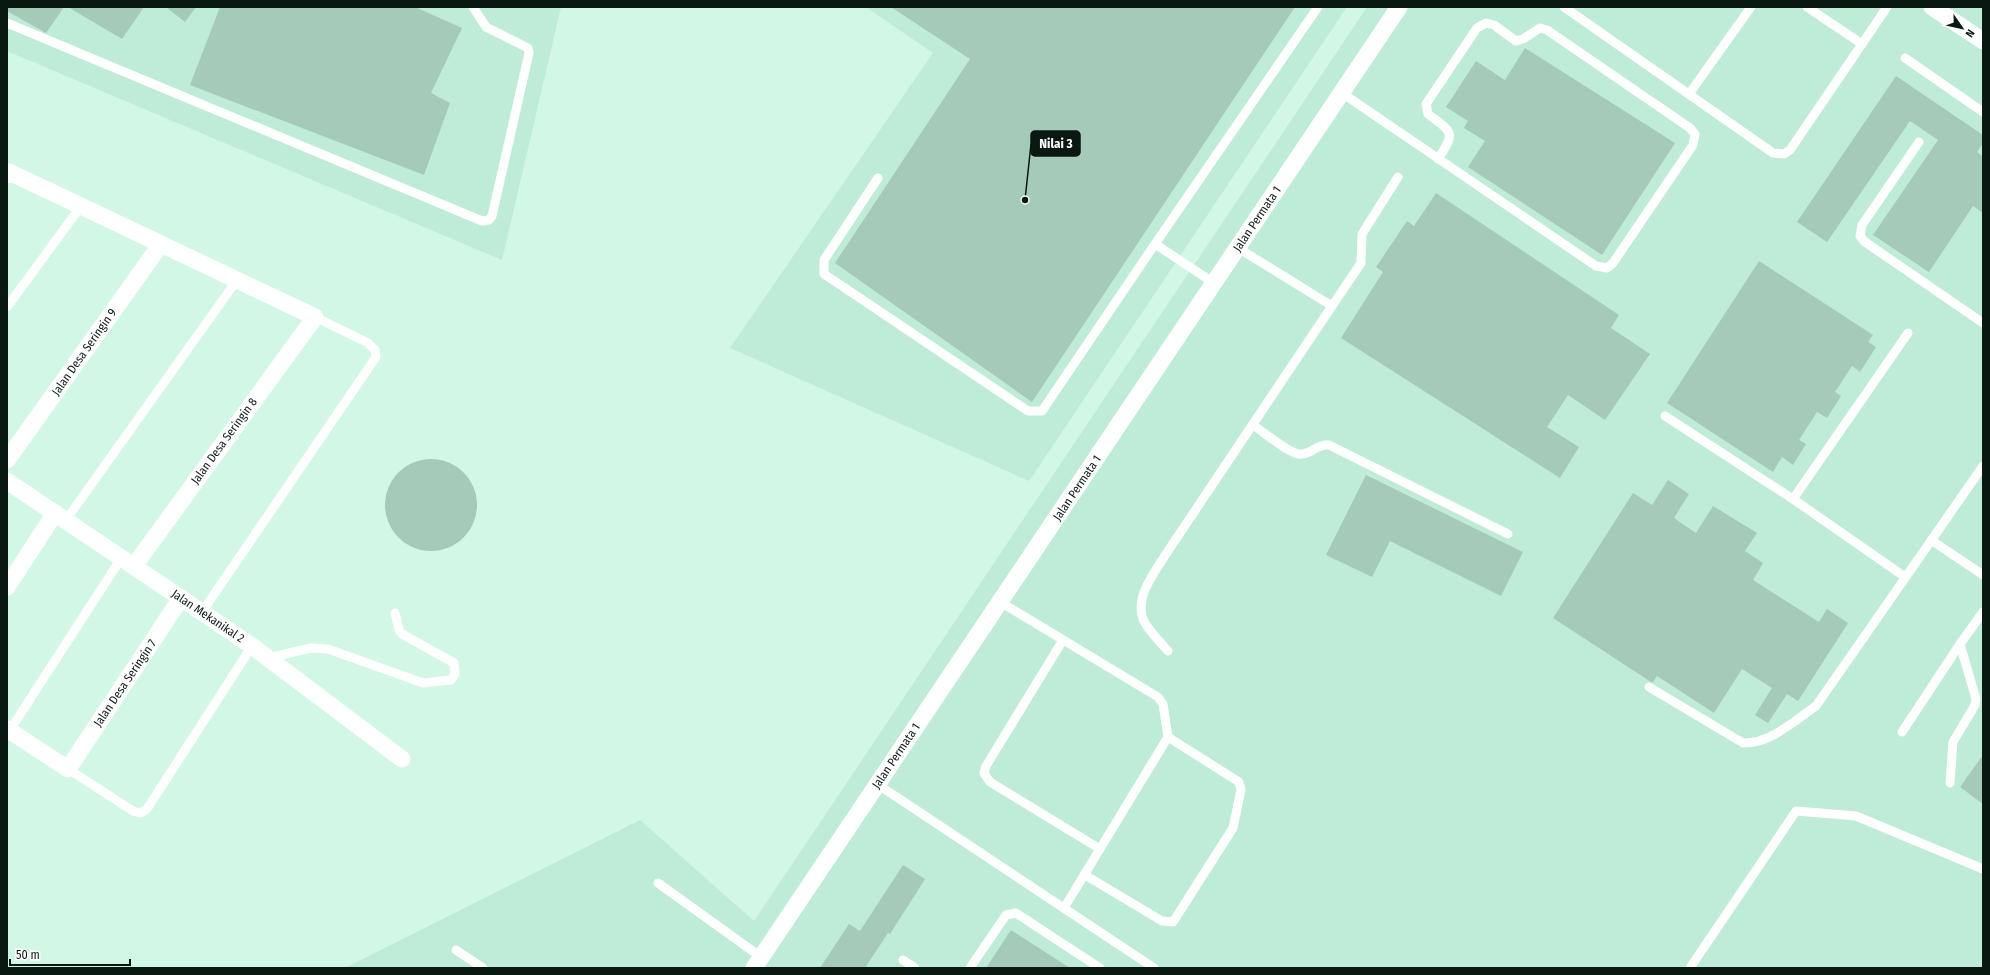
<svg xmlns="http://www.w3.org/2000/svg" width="1990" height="975" font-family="'Fira Sans Condensed',sans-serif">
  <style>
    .built { fill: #beecd6 }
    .building { fill: #a6cab8 }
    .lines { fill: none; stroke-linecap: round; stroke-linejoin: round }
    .lane { stroke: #fff; stroke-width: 9 }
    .street { stroke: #fff; stroke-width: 17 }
    .labels { text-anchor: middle; stroke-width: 3.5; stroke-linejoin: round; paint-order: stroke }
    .street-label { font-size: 12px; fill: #0a1812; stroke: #fff }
    .leader { fill: none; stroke: #0a1812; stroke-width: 1.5 }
    .callout-dot { fill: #0a1812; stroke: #fff; stroke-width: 1.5 }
    .callout { fill: #0a1812; stroke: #0a1812; stroke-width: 1.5 }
    .callout-label { font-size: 13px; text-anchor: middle; font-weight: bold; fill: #fff }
  </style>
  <rect width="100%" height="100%" fill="#d2f7e5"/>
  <g class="built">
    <polygon points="7,7 561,7 502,260 7,51"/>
    <polygon points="866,7 1347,7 1029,481 730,348 933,53"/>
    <polygon points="1367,7 1983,7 1983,968 345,968 640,820 754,921"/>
  </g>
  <g class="building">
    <polygon points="7,7 64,7 46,33 7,11"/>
    <polygon points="68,7 144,7 122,39"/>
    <polygon points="166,7 196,7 185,22"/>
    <polygon points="220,7 415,7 462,28 431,93 450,103 424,175 190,85"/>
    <polygon points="891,7 1295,7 1032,402 835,263 970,59"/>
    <polygon points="1525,48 1675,143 1602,255 1468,167 1485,141 1464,128 1468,121 1446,107 1476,61 1505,80"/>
    <polygon points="1896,76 1983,135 1983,143 1977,152 1983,157 1983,213 1973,206 1929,272 1873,235 1938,140 1910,121 1827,242 1797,222"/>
    <polygon points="1436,193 1619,315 1611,328 1650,354 1605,420 1568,395 1547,427 1579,447 1560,478 1341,338 1383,272 1376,267 1407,221 1414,226"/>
    <polygon points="1759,261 1873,335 1868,342 1876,347 1860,372 1852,366 1835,392 1841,396 1827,418 1817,412 1799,440 1806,444 1793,465 1782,457 1773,472 1667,403"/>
    <circle cx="431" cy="505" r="46"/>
    <polygon points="1366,475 1523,552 1501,596 1390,541 1372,577 1326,555"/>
    <polygon points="1668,480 1689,494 1674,518 1696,533 1713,506 1757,533 1745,551 1763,563 1753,580 1819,622 1827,609 1848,623 1798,701 1787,694 1768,723 1755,715 1772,688 1742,669 1714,713 1657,676 1653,682 1651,682 1553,618 1633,493 1652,505"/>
    <polygon points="1983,755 1983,804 1960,787"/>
    <polygon points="903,865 925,879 890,934 888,933 865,968 820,968 849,924 860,931"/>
    <polygon points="1011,930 1070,968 986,968"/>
  </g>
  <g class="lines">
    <g class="lane">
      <polyline points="1564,7 1773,153 1784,154 1790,150 1862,44 1807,7"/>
      <polyline points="7,23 482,221 489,220 492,216 529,53 528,48 486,27 473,7"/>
      <polyline points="1862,44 1887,7"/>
      <polyline points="1905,58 1983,112"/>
      <path d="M1342,93l254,173 11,2 6,-5 80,-118 2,-11 -5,-6 -143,-98 -7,-2 -17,11 -7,2 -22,-16 -8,-2 -9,5 -51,76 2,10c25,19 28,18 10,45"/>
      <polyline points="1689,94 1751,7"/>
      <polyline points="1919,142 1862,225 1860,236 1865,242 1983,323"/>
      <polyline points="878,178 824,260 824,274 1028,411 1042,411 1155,244 1214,283"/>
      <polyline points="1155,244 1318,7"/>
      <polyline points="1332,306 1361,263 1362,234 1398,177"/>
      <polyline points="7,307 81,206"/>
      <polyline points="1665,416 1793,499"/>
      <path d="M1253,425c11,7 39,32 50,29 11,-2 14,-10 26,-9l179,89"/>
      <polyline points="66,520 237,280"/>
      <polyline points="1931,540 1983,575"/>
      <polyline points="1905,577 1793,499 1908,333"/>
      <polyline points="1000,602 1158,697 1163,704 1168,737 1239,782 1241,790 1233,828 1173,922 1162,921 1085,875"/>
      <polyline points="202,612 376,357 375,350 368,343 315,317"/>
      <polyline points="1063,640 986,766 984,773 990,782 1100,849"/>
      <path d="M1168,651c-7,-8 -21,-22 -25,-32 -8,-22 10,-44 21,-62l168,-251 -94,-58"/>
      <polyline points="268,658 311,648 328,649 423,683 451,680 455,674 454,663 402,634 399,630 395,613"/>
      <path d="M1649,687l94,56c27,1 51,-22 73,-37l167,-240"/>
      <polyline points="10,730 122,557"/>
      <polyline points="1902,732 1960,644"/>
      <polyline points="68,769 133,811 140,813 147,809 252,646"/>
      <polyline points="1950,783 1953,742 1975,705 1976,699 1960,644 1983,612"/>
      <polyline points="877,784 1154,968"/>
      <polyline points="658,883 761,957"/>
      <polyline points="1064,908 1168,737"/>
      <polyline points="456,950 483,968"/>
      <polyline points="903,960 915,968"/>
      <polyline points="970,968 1006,915 1016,913 1100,968"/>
      <polyline points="1690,968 1796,811 1856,816 1983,869"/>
    </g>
    <g class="street">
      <polyline points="1932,7 1983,41"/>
      <polyline points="7,175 9,172 315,317 134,566"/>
      <polyline points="7,460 161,244"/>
      <polyline points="7,481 252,646 402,759"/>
      <polyline points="7,587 55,513"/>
      <polyline points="7,729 68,769 181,598"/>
      <polyline points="754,968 1399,7"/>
    </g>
  </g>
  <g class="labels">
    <g class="street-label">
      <text transform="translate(1257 219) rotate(-56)" y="4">Jalan Permata 1</text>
      <text transform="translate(84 352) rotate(-55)" y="4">Jalan Desa Seringin 9</text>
      <text transform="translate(224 441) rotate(-54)" y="4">Jalan Desa Seringin 8</text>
      <text transform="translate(1077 488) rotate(-56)" y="4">Jalan Permata 1</text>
      <text transform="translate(208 616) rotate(34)" y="4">Jalan Mekanikal 2</text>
      <text transform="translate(125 683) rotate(-56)" y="4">Jalan Desa Seringin 7</text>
      <text transform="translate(896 756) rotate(-56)" y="4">Jalan Permata 1</text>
    </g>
  </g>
  <path class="leader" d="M1025 200L1031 144"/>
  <circle class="callout-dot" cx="1025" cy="200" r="4"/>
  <rect class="callout" x="1031" y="131" width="49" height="25" rx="4"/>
  <g class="callout-label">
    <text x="1056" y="148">Nilai 3</text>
  </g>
  <rect width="1990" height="975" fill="none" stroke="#0a1812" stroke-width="16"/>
  <g transform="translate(1962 28) rotate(124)" stroke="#ffffff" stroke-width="3" paint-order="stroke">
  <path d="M0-3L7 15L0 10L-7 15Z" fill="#0a1812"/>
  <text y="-6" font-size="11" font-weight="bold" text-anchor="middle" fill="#0a1812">N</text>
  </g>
  <path d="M10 959v6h120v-6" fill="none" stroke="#0a1812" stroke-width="2"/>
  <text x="16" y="959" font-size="12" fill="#0a1812" stroke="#ffffff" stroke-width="3" paint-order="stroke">50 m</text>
</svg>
